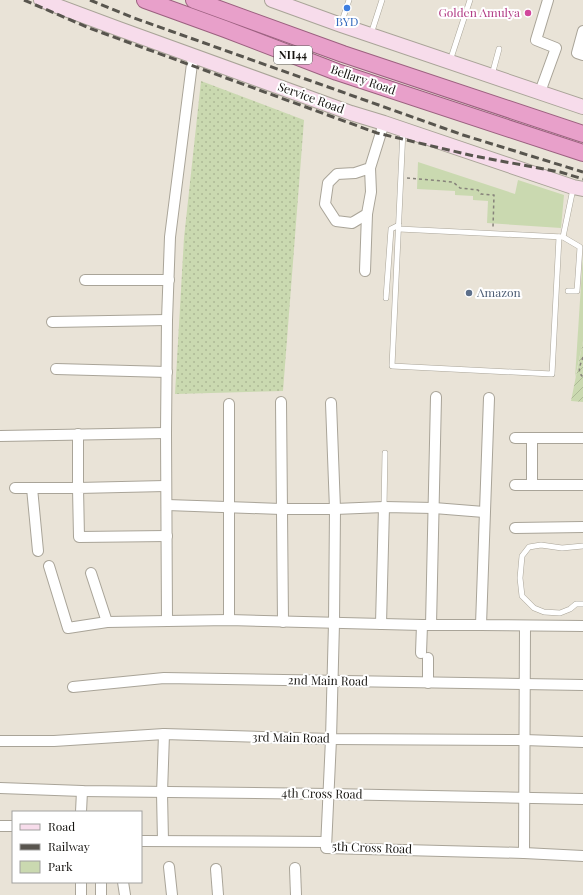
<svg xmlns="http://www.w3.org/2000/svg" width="583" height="895" font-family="'Playfair Display',serif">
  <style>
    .grass { fill: url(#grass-dots) }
    .park { fill: #cad9b0 }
    .garden { fill: url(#garden-furrows) }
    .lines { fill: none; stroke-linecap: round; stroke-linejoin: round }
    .service-casing { stroke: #a9a498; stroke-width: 6 }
    .minor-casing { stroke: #a9a498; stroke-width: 12 }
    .secondary-casing { stroke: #a9a498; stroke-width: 16 }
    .trunk-casing { stroke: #9b607f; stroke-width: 18 }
    .path { stroke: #86827a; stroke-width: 1.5; stroke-dasharray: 3 3; stroke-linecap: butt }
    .service { stroke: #fff; stroke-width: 5 }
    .minor { stroke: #fff; stroke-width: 10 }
    .secondary { stroke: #f7dceb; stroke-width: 14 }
    .trunk { stroke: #e8a0ca; stroke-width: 16 }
    .rail { stroke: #58554e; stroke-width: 3; stroke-dasharray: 8 4; stroke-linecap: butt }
    .shop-dot { fill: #3f7fe0; stroke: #fff; stroke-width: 1.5 }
    .hotel-dot { fill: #d1479c; stroke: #fff; stroke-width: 1.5 }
    .service-dot { fill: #5c6f8a; stroke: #fff; stroke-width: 1.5 }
    .labels { text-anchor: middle; stroke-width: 4; stroke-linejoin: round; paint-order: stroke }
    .shield { fill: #fff; stroke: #5b5a57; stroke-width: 1 }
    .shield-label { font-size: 11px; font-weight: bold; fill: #15130f }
    .hotel-label { font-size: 12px; fill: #b23c85; stroke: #fff; text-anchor: end }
    .shop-label { font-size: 12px; fill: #366cbe; stroke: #fff }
    .street-label { font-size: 12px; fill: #15130f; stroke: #fff }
    .service-label { font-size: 12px; fill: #4e5e75; stroke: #fff; text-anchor: start }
  </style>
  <defs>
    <pattern id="grass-dots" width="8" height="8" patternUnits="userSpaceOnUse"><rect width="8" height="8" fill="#cad9b0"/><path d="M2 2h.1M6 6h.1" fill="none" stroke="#adb996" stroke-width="1.8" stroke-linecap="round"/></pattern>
    <pattern id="garden-furrows" width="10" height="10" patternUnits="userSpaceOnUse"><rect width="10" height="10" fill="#cad9b0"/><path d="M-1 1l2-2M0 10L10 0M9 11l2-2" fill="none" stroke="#adb996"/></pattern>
  </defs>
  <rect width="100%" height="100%" fill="#e9e3d7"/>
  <polygon class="grass" points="201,81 304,120 283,391 175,394 184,238"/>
  <g class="park">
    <polygon points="418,162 515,194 518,180 564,195 561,228 487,223 488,201 473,200 473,196 455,195 455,191 417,189"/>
    <polygon points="583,254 583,341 575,378"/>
  </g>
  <polygon class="garden" points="583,341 583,402 571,401"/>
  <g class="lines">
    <g class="service-casing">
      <g id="service">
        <polyline points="341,24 349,0"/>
        <polyline points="371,34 382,0"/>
        <polyline points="450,61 470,0"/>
        <polyline points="492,75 499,49"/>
        <polyline points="403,130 392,366 552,374 559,237"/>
        <polyline points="399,229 563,237 573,189"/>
        <polyline points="563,237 580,247 577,291 568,291"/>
        <polyline points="386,298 391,229 399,225"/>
        <polyline points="384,507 385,453"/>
        <polyline points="583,546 562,548 541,545 529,547 522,556 520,578 522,596 534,608 544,612 560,613 570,609 576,604 583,604"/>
      </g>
    </g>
    <g class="minor-casing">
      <g id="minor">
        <polyline points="583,31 577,53 583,55"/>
        <polyline points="540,92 556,48 536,40 548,0"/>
        <polyline points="370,168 371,192 367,214 352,223 336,221 325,204 328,183 337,174 355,173 370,168 384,123"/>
        <polyline points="365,271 367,214"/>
        <polyline points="85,280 169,280"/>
        <polyline points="52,322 167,320"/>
        <polyline points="56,369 167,372"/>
        <polyline points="489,398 481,625 583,626"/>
        <polyline points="281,402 283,622"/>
        <polyline points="331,403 335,509 334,623 331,739 326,848 524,853 583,856"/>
        <polyline points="229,404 229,620"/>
        <polyline points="0,436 166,433"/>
        <polyline points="515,438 532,438"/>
        <polyline points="583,438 532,438 532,485 583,485"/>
        <polyline points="515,485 532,485"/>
        <polyline points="165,486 78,488 79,537 167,536"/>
        <polyline points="15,488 78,488 78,434"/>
        <polyline points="32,488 38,551"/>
        <polyline points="167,505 281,509 335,509 384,507 434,508 484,512"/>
        <polyline points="515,528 583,527"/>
        <polyline points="49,566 68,628 107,622 229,620 422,625 481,625"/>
        <polyline points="91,573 107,622"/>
        <polyline points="167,621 166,433 167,320 170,237 193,56"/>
        <polyline points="381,624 384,507"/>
        <polyline points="431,625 436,397"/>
        <polyline points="421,653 422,625"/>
        <polyline points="428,658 428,683"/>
        <polyline points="73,687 164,678 583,685"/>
        <polyline points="0,741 54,741 164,734 331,739 524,740 583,742"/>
        <polyline points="0,788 82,791 329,794 583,799"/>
        <polyline points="81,812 82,791"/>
        <polyline points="0,826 13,826"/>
        <polyline points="141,841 326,842"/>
        <polyline points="163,841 162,793 164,734"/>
        <polyline points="524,853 525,626"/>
        <polyline points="169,867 172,895"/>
        <polyline points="295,868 296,895"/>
        <polyline points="216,869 218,895"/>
        <polyline points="81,882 81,895"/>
        <polyline points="101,882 101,895"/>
        <polyline points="123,882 125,895"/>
      </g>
    </g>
    <g class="secondary-casing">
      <g id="secondary">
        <polyline points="41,0 119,29 351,113 384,123 573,187 583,189"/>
        <polyline points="272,0 341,25 583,107"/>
      </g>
    </g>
    <g class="trunk-casing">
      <g id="trunk">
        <polyline points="145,0 225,29 337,72 583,153"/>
        <polyline points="194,0 343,54 583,134"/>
      </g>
    </g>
    <g class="path">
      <polyline points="407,178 453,182 460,188 478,190 481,194 494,195 493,227"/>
      <path d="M583,357c-2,7 -7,14 0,20"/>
    </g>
    <use href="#service" class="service"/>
    <use href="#minor" class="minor"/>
    <use href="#secondary" class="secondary"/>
    <use href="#trunk" class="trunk"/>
    <g class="rail">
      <polyline points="24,0 89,28 377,133 474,156 560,172 583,179"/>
      <polyline points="90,0 134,18 463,135 583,172"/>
    </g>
  </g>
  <circle class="shop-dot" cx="347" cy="8" r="4"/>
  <circle class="hotel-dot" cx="528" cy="13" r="4"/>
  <circle class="service-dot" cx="469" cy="293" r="4"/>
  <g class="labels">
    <rect class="shield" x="274" y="46" width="38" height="18" rx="3"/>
    <g class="shield-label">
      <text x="293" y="59">NH44</text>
    </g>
    <g class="hotel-label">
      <text x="520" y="17">Golden Amulya</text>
    </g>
    <g class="shop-label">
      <text x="347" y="26">BYD</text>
    </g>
    <g class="street-label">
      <text transform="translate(363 80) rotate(19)" y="4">Bellary Road</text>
      <text transform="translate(311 98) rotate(20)" y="4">Service Road</text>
      <text transform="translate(328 681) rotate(1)" y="4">2nd Main Road</text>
      <text transform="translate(291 738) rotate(1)" y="4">3rd Main Road</text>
      <text transform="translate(322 794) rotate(1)" y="4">4th Cross Road</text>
      <text transform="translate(372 848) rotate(2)" y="4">5th Cross Road</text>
    </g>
    <g class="service-label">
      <text x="477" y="297">Amazon</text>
    </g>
  </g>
  <rect x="12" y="811" width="130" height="72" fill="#ffffff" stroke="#a1a19f"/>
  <rect x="20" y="824" width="20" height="6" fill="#f7dceb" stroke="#a1a19f"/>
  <text x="48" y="831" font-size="12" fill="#15130f">Road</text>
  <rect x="20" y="844" width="20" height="6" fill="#58554e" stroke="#a1a19f"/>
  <text x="48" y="851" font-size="12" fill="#15130f">Railway</text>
  <rect x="20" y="861" width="20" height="12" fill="#cad9b0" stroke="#a1a19f"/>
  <text x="48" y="871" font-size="12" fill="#15130f">Park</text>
</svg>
